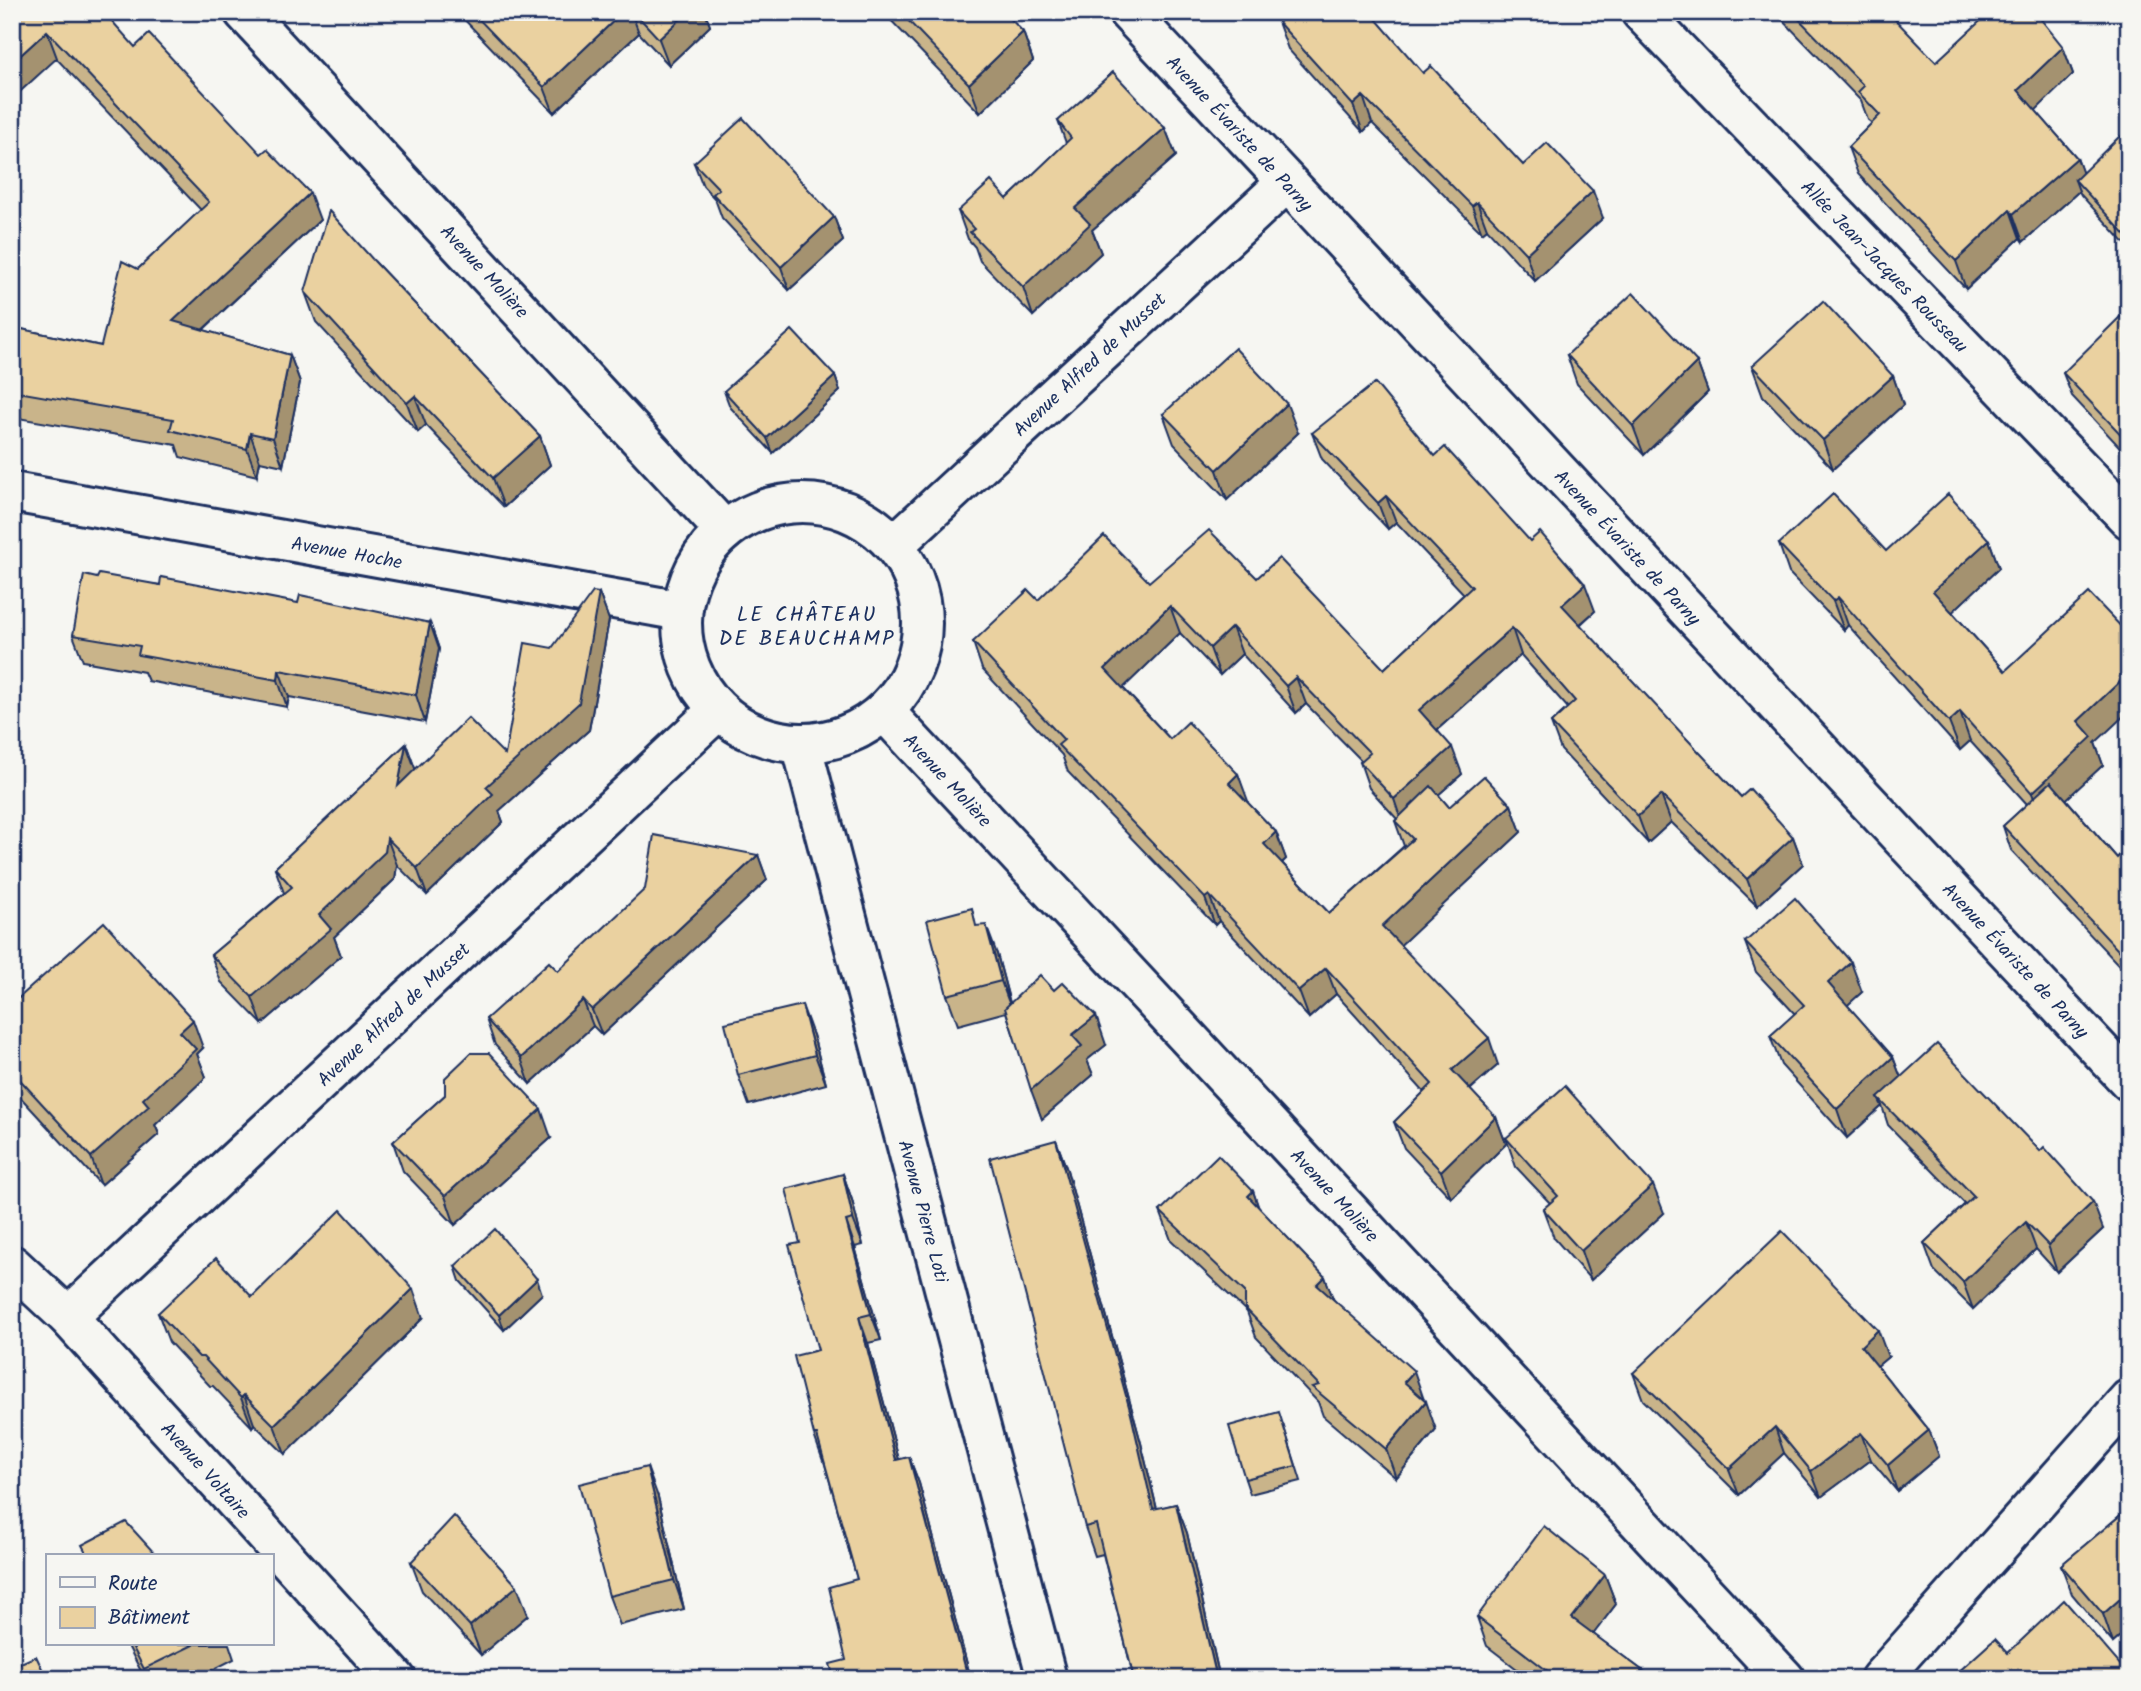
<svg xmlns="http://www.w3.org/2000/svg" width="2141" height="1691" font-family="Kalam,sans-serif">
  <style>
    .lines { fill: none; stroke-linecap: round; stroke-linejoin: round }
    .minor-casing { stroke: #1b2f5e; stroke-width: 44 }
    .minor { stroke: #f6f6f2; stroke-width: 38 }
    .wall { fill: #c9b48a; stroke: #1b2f5e; stroke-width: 2; fill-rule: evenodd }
    .shaded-wall { fill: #a49270; stroke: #1b2f5e; stroke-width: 2 }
    .building { fill: #ead1a0; stroke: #1b2f5e; stroke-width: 2 }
    .labels { text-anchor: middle; stroke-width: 5; stroke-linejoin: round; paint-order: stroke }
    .street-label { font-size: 19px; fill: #1b2f5e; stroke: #f6f6f2 }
    .neighbourhood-label { font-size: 21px; letter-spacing: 2px; fill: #1b2f5e; stroke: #f6f6f2 }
  </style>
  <rect width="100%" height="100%" fill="#f6f6f2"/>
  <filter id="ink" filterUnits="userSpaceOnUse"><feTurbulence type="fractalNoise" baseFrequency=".0143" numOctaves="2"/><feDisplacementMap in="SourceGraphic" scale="14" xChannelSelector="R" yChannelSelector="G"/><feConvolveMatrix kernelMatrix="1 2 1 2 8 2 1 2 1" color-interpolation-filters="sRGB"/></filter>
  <g filter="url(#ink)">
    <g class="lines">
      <g class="minor-casing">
        <g id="minor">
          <polyline points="244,12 725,531"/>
          <polyline points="1128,12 2129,1081"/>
          <polyline points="1641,12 2129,519"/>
          <polyline points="12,492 682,611"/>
          <circle cx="802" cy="623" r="120"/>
          <polyline points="894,545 1286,183"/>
          <polyline points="884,711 1785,1679"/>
          <polyline points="801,743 1047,1679"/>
          <polyline points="12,1265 68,1317 396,1679"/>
          <polyline points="68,1317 718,710"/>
          <polyline points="1880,1679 2129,1399"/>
        </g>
      </g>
      <use href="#minor" class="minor"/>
    </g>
    <g class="wall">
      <polygon points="12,12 135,47 320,220 203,330 290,355 300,382 283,466 260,461 257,476 180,457 176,445 12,417 12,327 101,346 138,269 201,210"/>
      <polygon points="457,12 705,12 710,26 669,65 639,33 554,113"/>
      <polygon points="883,12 1004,12 1023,32 1033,61 980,113"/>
      <polygon points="1775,12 1874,12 1936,62 2063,47 2073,74 2035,110 2077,158 2082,173 2129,146 2129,248 2081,195 2079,191 2023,242 2020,238 1966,289 1858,174 1848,147 1872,123 1868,120 1861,101"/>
      <polygon points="1278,22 1423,73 1523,165 1603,218 1535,281 1487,229 1482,233 1372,123 1363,132 1288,49"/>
      <polygon points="1058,121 1165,128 1176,156 1092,230 1101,253 1033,316 980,261 975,247 968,239 958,211 1007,199 1066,143"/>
      <polygon points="694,163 834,217 843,241 789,290 722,218 715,199 703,186"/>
      <polygon points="375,262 540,436 550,465 504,507 426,425 418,432 316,322 305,292"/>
      <polygon points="2129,322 2129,457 2072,396 2063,373"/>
      <polygon points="1567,355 1697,362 1708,392 1644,455 1577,384"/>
      <polygon points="1752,366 1893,376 1903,405 1833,469 1763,396"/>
      <polygon points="835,376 840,391 773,453 730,407 724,391"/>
      <polygon points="1163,414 1298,433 1227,500 1174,444"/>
      <path d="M1312,433l123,23 160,155 -15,14 161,172 52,40 10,27 -46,42 -86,-84 -23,21 -87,-93 -10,-27 17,-15 -47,-53 -84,75 25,44 -24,21 11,12 62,-2 10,27 -121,113 98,120 -28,25 26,27 10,27 -55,54 -47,-50 -10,-26 30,-30 -88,-98 -27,24 -90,-97 -4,4 -147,-153 -6,-17 -80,-86 -9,-27 65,-42 111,-18 108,-4 127,91 80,-75 -68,-72 -8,7 -66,-70zM1180,633l40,42 22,-21 54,59 10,-9 55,56 -1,2 9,26 28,31 -2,2 9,25 -75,67 -47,-50 4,-4 -10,-27 -29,-30 -9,-28 -68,-35 -47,-51z"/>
      <polygon points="1989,540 1999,568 1952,612 2005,671 2095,743 2103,765 2066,799 2117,858 2129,846 2129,976 2011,850 2003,826 2027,804 1970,741 1960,750 1848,625 1844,630 1789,573 1779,544 1886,551"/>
      <polygon points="97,578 160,585 430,623 439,649 425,722 289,697 287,707 148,681 144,672 83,661 73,635"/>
      <polygon points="599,593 609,620 589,730 499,811 503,822 427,895 397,865 395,879 334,937 341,956 262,1024 221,982 211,955 284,893 275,868 406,744 415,769 505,755 552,648"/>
      <polygon points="758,855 767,880 602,1035 593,1026 530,1084 495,1045 486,1019 558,971"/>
      <polygon points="1745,942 1862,992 1847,1005 1893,1057 1901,1078 2103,1229 2057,1272 2036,1249 1973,1309 1934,1270 1924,1243 1965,1204 1888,1125 1882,1106 1847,1138 1781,1065 1770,1036 1795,1014 1756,972"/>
      <polygon points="997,954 1010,1003 1106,1045 1087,1060 1093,1075 1042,1119 1006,1012 958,1025 947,995"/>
      <polygon points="12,1004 203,1048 197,1054 206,1077 155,1125 159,1134 101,1185 12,1088"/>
      <polygon points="813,1035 826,1084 749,1105 738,1075"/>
      <polygon points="445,1095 551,1138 455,1225 403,1171 393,1142"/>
      <polygon points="1506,1138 1664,1213 1591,1280 1554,1238 1543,1209 1550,1203 1516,1167"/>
      <polygon points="1056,1140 1067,1170 1141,1443 1157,1509 1176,1504 1187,1533 1220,1679 1134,1679 1103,1554 1095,1556 1085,1527"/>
      <polygon points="843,1174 852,1200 863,1245 855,1247 881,1340 868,1343 899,1460 909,1457 919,1483 971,1679 834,1679 846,1660 857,1579 824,1461 823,1461 814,1435 818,1350 800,1243"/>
      <polygon points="1253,1191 1258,1207 1325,1277 1333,1299 1424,1400 1436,1430 1396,1478 1323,1416 1318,1402 1256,1337 1247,1312 1171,1240 1160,1211"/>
      <polygon points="455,1266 542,1294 504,1330 460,1281"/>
      <polygon points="252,1297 423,1318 285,1454 254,1424 252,1427 213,1386 210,1386 169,1342 158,1313"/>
      <polygon points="1888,1357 1877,1366 1929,1430 1939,1456 1897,1491 1871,1460 1821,1497 1784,1453 1739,1495 1643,1400 1633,1373"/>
      <polygon points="1284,1427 1301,1481 1250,1494 1245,1479"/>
      <polygon points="658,1497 684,1609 620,1625 609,1596"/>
      <polygon points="2129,1508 2129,1629 2113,1643 2072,1594 2061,1565"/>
      <polygon points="411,1562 528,1615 481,1655 422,1591"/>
      <polygon points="1605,1575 1616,1604 1593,1634 1654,1679 1530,1679 1487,1646 1477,1617"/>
      <polygon points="127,1644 229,1644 234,1659 195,1679 145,1679"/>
      <polygon points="2008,1653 2129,1679 1956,1679 1955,1675"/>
    </g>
    <g class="shaded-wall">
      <polygon points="623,12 631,12 639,33 554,113 544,87"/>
      <polygon points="688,12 705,12 710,26 669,65 659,39"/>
      <polygon points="47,31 57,58 12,99 12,63"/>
      <polygon points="1023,32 1033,61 980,113 969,84"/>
      <polygon points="2063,47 2073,74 2028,118 2018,90"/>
      <polygon points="1363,96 1372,123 1363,132 1353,105"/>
      <polygon points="1165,128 1176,156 1092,230 1101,253 1033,316 1023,287 1075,208"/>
      <polygon points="2077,158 2087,185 2075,180 2079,191 2023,242 2013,214"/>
      <polygon points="1593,191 1603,218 1535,281 1526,254"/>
      <polygon points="310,193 320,220 183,348 173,321"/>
      <polygon points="1477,202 1487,229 1482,233 1472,206"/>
      <polygon points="2010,210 2020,238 1966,289 1956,261"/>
      <polygon points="834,217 843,241 789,290 781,267"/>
      <polygon points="290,355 300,382 283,466 273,438"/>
      <polygon points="1697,362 1708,392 1644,455 1633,426"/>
      <polygon points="835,376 840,391 773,453 767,438"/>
      <polygon points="1893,376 1903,405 1833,469 1823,440"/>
      <polygon points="415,396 426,425 418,432 407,403"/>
      <polygon points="1287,404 1298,433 1227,500 1217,470"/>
      <polygon points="250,433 260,461 257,476 247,449"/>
      <polygon points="540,436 550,465 504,507 493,478"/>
      <polygon points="1386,496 1396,522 1388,529 1378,503"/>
      <polygon points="1989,540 1999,568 1944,620 1933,591"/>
      <polygon points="1585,584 1595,611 1571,632 1562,605"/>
      <polygon points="599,593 609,620 589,730 499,811 503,822 427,895 417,868 486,787"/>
      <polygon points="1838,597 1848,625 1844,630 1833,601"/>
      <polygon points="1170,606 1180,633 1115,696 1105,669"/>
      <polygon points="430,623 439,649 425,722 416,695"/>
      <polygon points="1232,627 1242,654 1220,675 1210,648"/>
      <polygon points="1512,628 1521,655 1429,737 1419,710"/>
      <polygon points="279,670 289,697 287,707 278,680"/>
      <polygon points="2129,673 2129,711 2095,743 2103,765 2042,822 2032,793 2078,721"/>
      <polygon points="1296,677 1306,704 1296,713 1286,686"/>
      <polygon points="1960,712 1970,741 1960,750 1949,722"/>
      <polygon points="406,744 416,771 398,786"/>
      <polygon points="1452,747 1462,774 1403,826 1394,799"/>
      <polygon points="1238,774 1248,801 1239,810 1229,783"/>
      <polygon points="1661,795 1671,822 1648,843 1638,816"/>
      <polygon points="1511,805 1521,832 1392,953 1382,926"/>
      <polygon points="1276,832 1286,859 1274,870 1264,844"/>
      <polygon points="1793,837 1803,864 1757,906 1747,879"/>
      <polygon points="387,838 397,865 395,879 334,937 341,956 262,1024 252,997 319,915"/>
      <polygon points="758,855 767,880 602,1035 592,1010"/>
      <polygon points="1209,895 1219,921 1215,925 1205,898"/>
      <polygon points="986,925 997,954 1012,1011 1001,981"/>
      <polygon points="1851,962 1862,992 1839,1013 1828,983"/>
      <polygon points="1326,968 1336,994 1309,1018 1299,991"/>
      <polygon points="583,1000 593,1026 530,1084 521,1058"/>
      <polygon points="802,1005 813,1035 826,1084 815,1055"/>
      <polygon points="1096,1016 1106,1045 1087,1060 1093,1075 1042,1119 1031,1090 1072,1035"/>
      <polygon points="193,1020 203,1048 197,1054 206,1077 155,1125 159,1134 101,1185 91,1157 143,1099 180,1032"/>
      <polygon points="1489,1038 1498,1065 1461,1097 1452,1070"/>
      <polygon points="1893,1057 1904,1086 1878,1098 1882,1106 1847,1138 1837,1109"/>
      <polygon points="541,1109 551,1138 455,1225 445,1196"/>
      <polygon points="1496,1117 1506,1144 1451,1198 1441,1171"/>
      <polygon points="1056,1140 1067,1170 1141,1443 1164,1539 1153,1509"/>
      <polygon points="843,1174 852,1200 863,1245 853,1219"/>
      <polygon points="1653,1185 1664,1213 1591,1280 1581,1251"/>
      <polygon points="1253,1191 1263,1220 1248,1196"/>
      <polygon points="2093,1202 2103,1229 2057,1272 2048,1245"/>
      <polygon points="846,1221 855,1247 881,1340 871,1314"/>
      <polygon points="2026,1222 2036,1249 1973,1309 1963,1282"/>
      <polygon points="1325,1277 1336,1306 1317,1285"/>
      <polygon points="537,1279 542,1294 504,1330 499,1315"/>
      <polygon points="413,1289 423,1318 285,1454 274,1425"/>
      <polygon points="859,1317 868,1343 906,1486 896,1460"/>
      <polygon points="1878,1330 1888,1357 1870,1372 1861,1346"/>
      <polygon points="1414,1371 1424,1400 1404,1382"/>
      <polygon points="244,1395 254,1424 252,1427 241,1398"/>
      <polygon points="1426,1401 1436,1430 1396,1478 1386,1449"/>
      <polygon points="1775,1427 1784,1453 1739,1495 1729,1469"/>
      <polygon points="1929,1430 1939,1456 1897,1491 1888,1465"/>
      <polygon points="1861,1433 1871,1460 1821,1497 1811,1471"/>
      <polygon points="909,1457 919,1483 971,1679 969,1679 967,1674"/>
      <polygon points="647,1467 658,1497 684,1609 674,1580"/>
      <polygon points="1176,1504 1187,1533 1220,1679 1217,1679"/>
      <polygon points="1605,1575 1616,1604 1583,1648 1572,1618"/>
      <polygon points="517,1586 528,1615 481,1655 470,1626"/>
      <polygon points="2129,1591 2129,1629 2113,1643 2103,1614"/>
      <polygon points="2052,1670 2055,1679 2041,1679"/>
    </g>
    <g class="building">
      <polygon points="12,12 104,12 135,47 149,34 261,154 267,149 310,193 173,321 290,355 273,438 250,433 247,449 170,430 173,419 12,391 12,327 101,346 122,261 138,269 209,202 47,31 12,63"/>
      <polygon points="472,12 623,12 544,87"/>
      <polygon points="634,12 688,12 659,39"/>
      <polygon points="900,12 1004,12 1023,32 969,84"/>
      <polygon points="1289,12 1370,12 1423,73 1431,66 1523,165 1547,143 1593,191 1526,254 1477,202 1472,206 1363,96 1353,105 1278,22"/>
      <polygon points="1792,12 1888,12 1936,62 1990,12 2035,12 2063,47 2018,90 2077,158 2013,214 2010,210 1956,261 1848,147 1880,115 1858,92 1864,86"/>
      <polygon points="1113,72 1165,128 1075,208 1090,224 1023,287 970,232 974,229 958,211 991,181 1007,199 1071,138 1058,121"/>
      <polygon points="743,118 834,217 781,267 713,194 719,189 694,163"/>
      <polygon points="2120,136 2129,146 2129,239 2075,180"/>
      <polygon points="329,211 375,262 540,436 493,478 415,396 407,403 305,292"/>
      <polygon points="1633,293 1697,362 1633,426 1567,355"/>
      <polygon points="1823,301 1893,376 1823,440 1752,366"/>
      <polygon points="2122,315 2129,322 2129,443 2063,373"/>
      <polygon points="792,330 835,376 767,438 724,391"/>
      <polygon points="1235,348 1287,404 1217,470 1163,414"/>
      <polygon points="1375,383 1435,456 1445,447 1530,541 1540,532 1585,584 1562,605 1741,797 1750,789 1793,837 1747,879 1661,795 1638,816 1551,723 1575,701 1512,628 1419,710 1452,747 1394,799 1360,762 1370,753 1296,677 1286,686 1232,627 1210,648 1170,606 1105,669 1170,739 1188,722 1238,774 1229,783 1276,832 1264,844 1329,913 1413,839 1395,821 1431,786 1449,807 1484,776 1511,805 1382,926 1489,1038 1452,1070 1496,1117 1441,1171 1394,1122 1432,1084 1326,968 1299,991 1209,895 1205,898 1058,745 1064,740 973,642 1028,590 1038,600 1104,536 1149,582 1209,530 1257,578 1279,558 1384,669 1472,587 1386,496 1378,503 1312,433"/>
      <polygon points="1833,494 1886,551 1948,494 1989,540 1933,591 2005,671 2089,593 2129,635 2129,673 2078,721 2092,737 2032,793 1960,712 1949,722 1838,597 1833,601 1779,544"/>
      <polygon points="99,574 160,585 161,577 298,603 300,595 430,623 416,695 279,670 278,680 138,655 140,646 73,635 84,575 97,578"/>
      <polygon points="593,592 599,593 579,703 486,787 493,794 417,868 387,838 385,852 319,915 331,929 252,997 211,955 292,887 275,868 406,744 398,786 468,718 505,755 525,643 552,648"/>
      <polygon points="2051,782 2117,858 2129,846 2129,962 2003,826"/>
      <polygon points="654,835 758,855 592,1010 583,1000 521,1058 486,1019 549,962 558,971 645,889"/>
      <polygon points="1795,898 1851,962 1828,983 1893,1057 1837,1109 1770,1036 1804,1005 1745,942"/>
      <polygon points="972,908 976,926 986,925 1001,981 947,995 927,920"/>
      <polygon points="104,922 193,1020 180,1032 196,1049 143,1099 149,1106 91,1157 12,1071 12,1004"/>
      <polygon points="1040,975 1054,990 1063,982 1096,1016 1072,1035 1082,1046 1031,1090 1005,1008"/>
      <polygon points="802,1005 815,1055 738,1075 725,1023"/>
      <polygon points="1937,1044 2040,1151 2044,1147 2093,1202 2048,1245 2026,1222 1963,1282 1924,1243 1974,1196 1878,1098"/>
      <polygon points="471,1053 489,1053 541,1109 445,1196 393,1142 445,1095 445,1078"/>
      <polygon points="1565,1086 1653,1185 1581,1251 1543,1209 1558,1196 1506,1138"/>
      <polygon points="1056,1140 1131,1414 1153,1509 1176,1504 1217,1679 1134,1679 1096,1524 1085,1527 990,1158"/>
      <polygon points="1218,1155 1253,1191 1248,1196 1325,1277 1317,1285 1414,1371 1404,1382 1426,1401 1386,1449 1312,1387 1319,1385 1245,1308 1245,1292 1160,1211"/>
      <polygon points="843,1174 853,1219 846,1221 871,1314 859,1317 896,1460 909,1457 967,1674 950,1679 834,1679 830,1664 846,1660 829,1587 857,1579 817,1435 814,1435 794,1356 818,1350 789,1245 800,1243 786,1189"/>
      <polygon points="341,1210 413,1289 274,1425 244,1395 241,1398 203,1357 199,1357 158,1313 216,1258 252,1297"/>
      <polygon points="495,1229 537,1279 499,1315 455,1266"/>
      <polygon points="1782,1231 1878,1330 1861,1346 1929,1430 1888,1465 1861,1433 1811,1471 1775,1427 1729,1469 1633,1373"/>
      <polygon points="1279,1412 1296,1466 1245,1479 1229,1426"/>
      <polygon points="647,1467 674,1580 609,1596 579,1484"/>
      <polygon points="2129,1508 2129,1591 2103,1614 2061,1565"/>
      <polygon points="454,1516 517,1586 470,1626 411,1562"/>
      <polygon points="126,1522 157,1556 88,1556 82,1545"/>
      <polygon points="1544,1526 1605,1575 1572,1618 1654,1679 1558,1679 1477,1617"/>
      <polygon points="2064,1600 2129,1675 2129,1679 2059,1679 2052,1670 2041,1679 1958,1679 1955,1675 1995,1639 2008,1653"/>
      <polygon points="131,1644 195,1644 144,1669"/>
      <polygon points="36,1656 47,1679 12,1679 12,1667"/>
    </g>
  </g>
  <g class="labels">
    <g class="street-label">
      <text transform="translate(1240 133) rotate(47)" y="7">Avenue Évariste de Parny</text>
      <text transform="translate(1885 266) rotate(46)" y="7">Allée Jean-Jacques Rousseau</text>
      <text transform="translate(485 271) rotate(47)" y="7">Avenue Molière</text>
      <text transform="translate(1089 364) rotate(-43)" y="7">Avenue Alfred de Musset</text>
      <text transform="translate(1628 547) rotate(47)" y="7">Avenue Évariste de Parny</text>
      <text transform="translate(347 552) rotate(10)" y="7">Avenue Hoche</text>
      <text transform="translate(948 780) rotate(47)" y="7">Avenue Molière</text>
      <text transform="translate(2016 960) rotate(47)" y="7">Avenue Évariste de Parny</text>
      <text transform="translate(393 1014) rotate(-43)" y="7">Avenue Alfred de Musset</text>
      <text transform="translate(1335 1195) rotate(47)" y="7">Avenue Molière</text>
      <text transform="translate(924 1211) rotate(75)" y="7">Avenue Pierre Loti</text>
      <text transform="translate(206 1470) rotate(48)" y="7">Avenue Voltaire</text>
    </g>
    <g class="neighbourhood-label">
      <text x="807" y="621">LE CHÂTEAU<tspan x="807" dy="24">DE BEAUCHAMP</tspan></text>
    </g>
  </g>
  <rect width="2141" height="1691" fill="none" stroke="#f6f6f2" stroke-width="42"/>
  <rect x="21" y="21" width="2099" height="1649" fill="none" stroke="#1b2f5e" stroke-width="2.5" filter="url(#ink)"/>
  <rect x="46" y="1554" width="228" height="91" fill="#f6f6f2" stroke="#9ea6b7" stroke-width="2"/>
  <rect x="60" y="1577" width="35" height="10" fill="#f6f6f2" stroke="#9ea6b7" stroke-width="2"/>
  <text x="108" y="1590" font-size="21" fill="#1b2f5e">Route</text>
  <rect x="60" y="1607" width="35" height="21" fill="#ead1a0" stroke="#9ea6b7" stroke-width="2"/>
  <text x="108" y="1624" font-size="21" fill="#1b2f5e">Bâtiment</text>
</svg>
